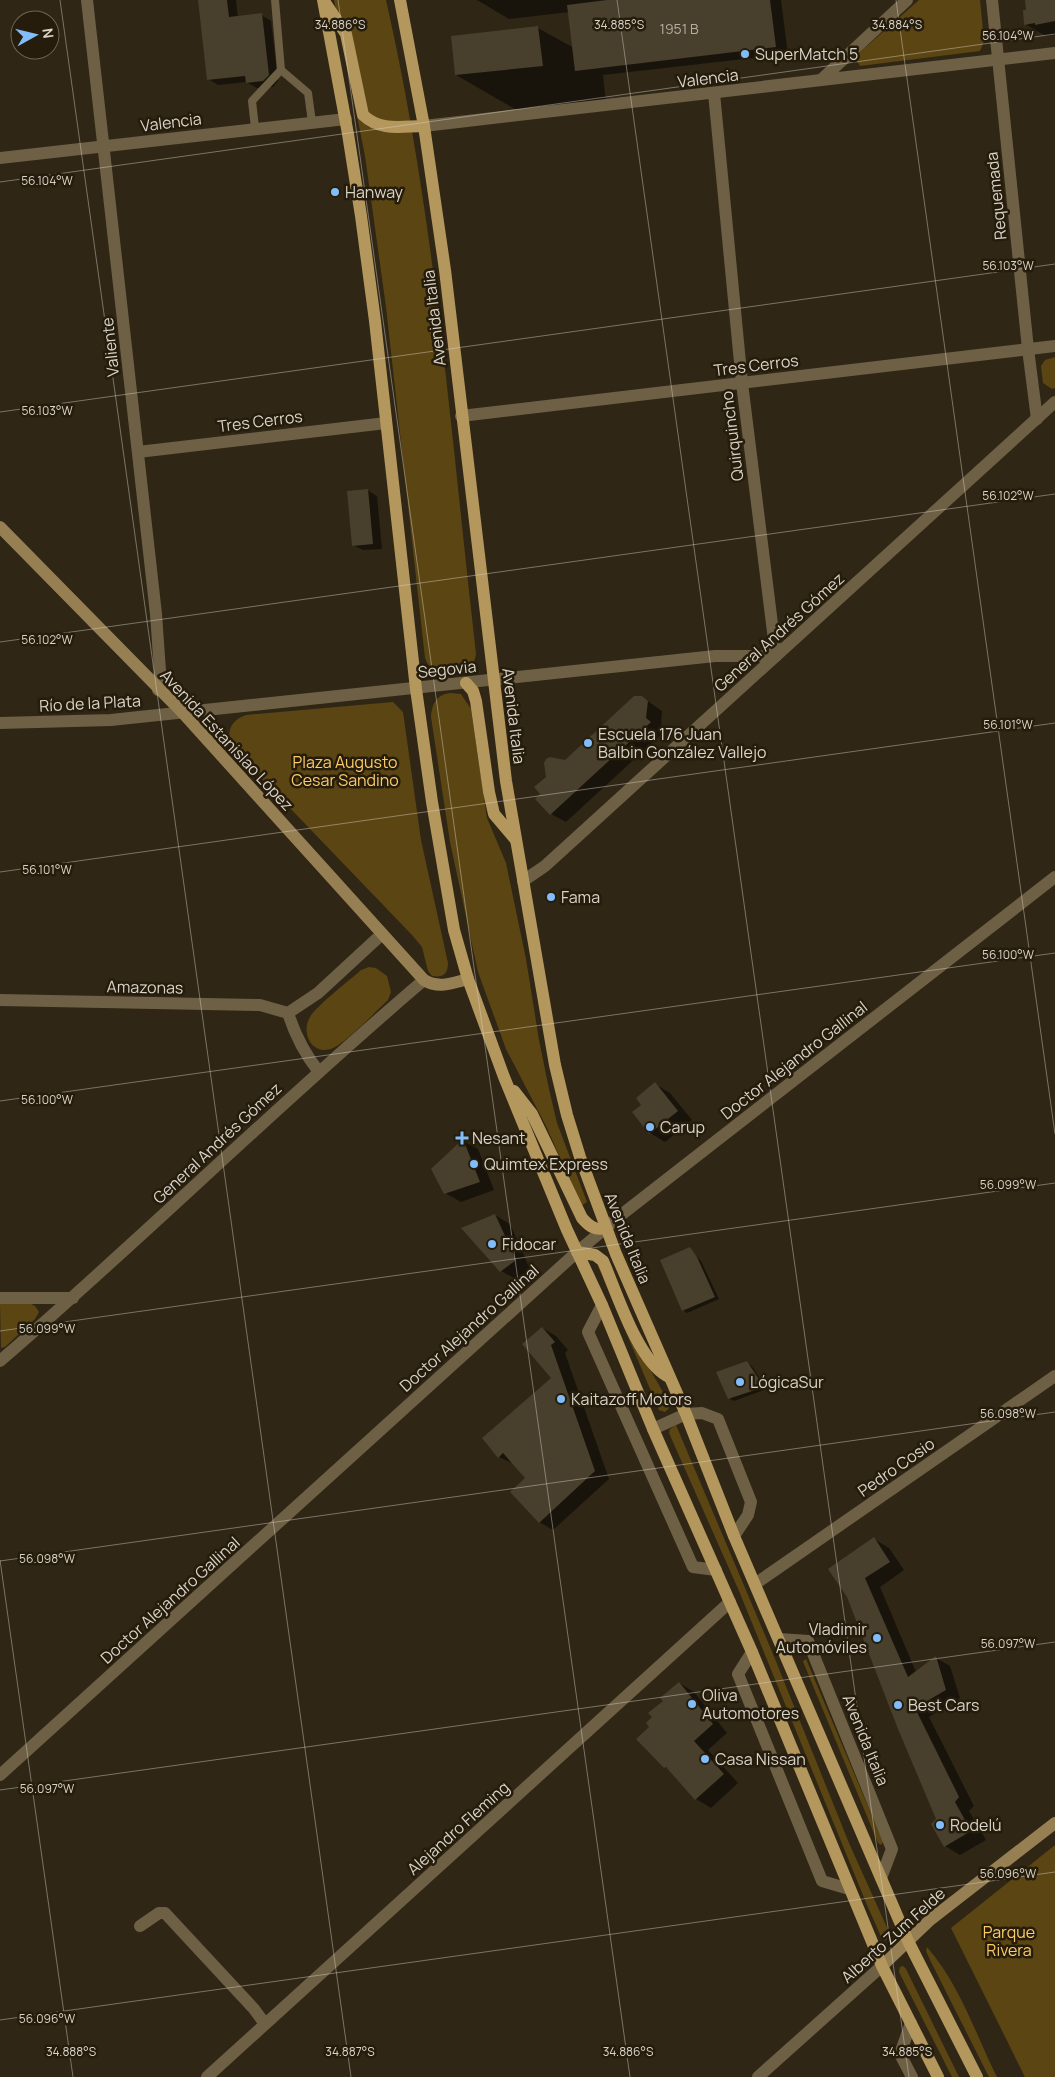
<svg xmlns="http://www.w3.org/2000/svg" width="1055" height="2077" font-family="Manrope,sans-serif">
  <style>
    .green { fill: #5b4513 }
    .shadow { fill: #0007 }
    .building { fill: #483f2d }
    .lines { fill: none; stroke-linecap: round; stroke-linejoin: round }
    .lane { stroke: #6e6044; stroke-width: 8 }
    .street { stroke: #6e6044; stroke-width: 12 }
    .secondary { stroke: #967f52; stroke-width: 12 }
    .primary { stroke: #b4975d; stroke-width: 12 }
    .ticks { fill: none; stroke: #d9d3c9; stroke-width: 1; stroke-opacity: 0.45 }
    .poi-dot { fill: #81bdfa; stroke: #251c0b; stroke-width: 2 }
    .labels { text-anchor: middle; stroke-width: 5; stroke-linejoin: round; paint-order: stroke }
    .number-label { font-size: 14px; fill: #b5aea2 }
    .poi-label { font-size: 16px; fill: #d9d3c9; stroke: #251c0b; text-anchor: start }
    .street-label { font-size: 16px; fill: #d9d3c9; stroke: #251c0b }
    .park-label { font-size: 16px; fill: #fccc68; stroke: #251c0b }
    .ticks-label { font-size: 12px; text-anchor: middle; fill: #d9d3c9; stroke: #251c0b; stroke-width: 5; stroke-linejoin: round; paint-order: stroke }
  </style>
  <rect width="100%" height="100%" fill="#2f2615"/>
  <g class="green">
    <path d="M334,0h52c49,215 65,436 90,654 -3,25 -43,29 -51,4l-39,-351 -21,-151z"/>
    <polygon points="919,0 980,0 984,41 980,51 860,66 855,58 858,54"/>
    <polygon points="1055,357 1055,388 1052,389 1043,383 1041,366 1045,360"/>
    <path d="M450,693l11,1 10,15 16,109 19,45 20,96 13,81 10,49 8,34 30,79 -6,4 -34,-78 -41,-79 -28,-77 -28,-130 -19,-125c1,-13 5,-22 19,-24z"/>
    <path d="M393,702l10,10 18,128 27,123c0,11 -5,15 -16,13l-4,-5 -6,-24 -10,-12 -179,-186c-8,-15 -3,-29 13,-34z"/>
    <path d="M369,967l7,1 11,8 4,16 -3,8c-13,12 -41,42 -55,48 -20,9 -33,-15 -23,-31 7,-12 39,-36 51,-47z"/>
    <polygon points="597,1264 599,1264 633,1340 667,1399 669,1408 665,1412 659,1410"/>
    <polygon points="0,1304 31,1304 35,1306 39,1312 35,1319 5,1347 1,1348"/>
    <polygon points="676,1425 773,1654 849,1843 889,1932 890,1937 887,1940 882,1939 867,1905 739,1591 669,1433 670,1429"/>
    <polygon points="806,1659 883,1842 881,1845 878,1843 804,1664 803,1661"/>
    <polygon points="1055,1845 1055,2077 1025,2077 951,1928"/>
    <path d="M927,1947c33,38 48,86 70,130h-8l-59,-117 -4,-9z"/>
    <polygon points="903,1966 906,1969 959,2077 952,2077 899,1972 900,1967"/>
  </g>
  <g class="shadow">
    <polygon points="199,0 236,0 238,18 261,15 271,21 278,81 273,87 257,88 246,82 218,85 208,79"/>
    <polygon points="477,0 781,0 788,54 603,75 606,102 520,112 456,75 538,28 574,48 570,12 509,19"/>
    <polygon points="1026,0 1055,0 1055,35 1046,36 1025,24 1028,11"/>
    <polygon points="367,490 377,496 382,549 363,550 353,545"/>
    <polygon points="642,697 662,711 661,727 665,731 566,822 551,814 565,761"/>
    <polygon points="655,1084 670,1093 692,1120 665,1142 650,1133 633,1113 643,1105"/>
    <polygon points="463,1141 478,1149 494,1190 461,1202 445,1193"/>
    <polygon points="495,1215 510,1224 530,1269 516,1279 501,1271"/>
    <polygon points="690,1249 701,1261 719,1299 687,1313 683,1310"/>
    <polygon points="542,1328 556,1336 568,1350 565,1353 609,1479 553,1530 539,1522 527,1479 514,1464 499,1457 553,1378"/>
    <polygon points="747,1363 751,1365 767,1389 734,1401 729,1398"/>
    <polygon points="874,1539 889,1548 904,1570 880,1587 916,1672 936,1658 950,1666 960,1698 929,1717 974,1806 969,1811 986,1840 960,1855 945,1846 937,1819 848,1596"/>
    <polygon points="679,1683 694,1692 727,1733 708,1750 738,1783 711,1808 696,1799 671,1770 665,1767 651,1727 664,1701"/>
  </g>
  <g class="building">
    <polygon points="198,0 227,0 229,17 262,13 269,75 263,81 246,83 245,76 207,80"/>
    <polygon points="607,0 770,0 776,47 575,71 567,5"/>
    <polygon points="1025,0 1055,0 1055,21 1035,25 1035,23 1024,25 1023,10 1026,10"/>
    <polygon points="538,26 543,66 455,75 451,36"/>
    <polygon points="368,489 373,544 352,546 347,491"/>
    <polygon points="634,696 642,696 648,701 646,718 651,722 550,815 535,799 540,794 534,787 546,777 544,763 546,759 550,757 565,760"/>
    <polygon points="655,1082 678,1111 649,1134 632,1112 641,1105 636,1098"/>
    <polygon points="463,1139 480,1182 444,1194 431,1169"/>
    <polygon points="495,1214 516,1260 500,1272 461,1228"/>
    <polygon points="690,1247 697,1257 715,1297 682,1311 660,1260"/>
    <polygon points="542,1327 555,1342 551,1345 595,1471 539,1523 510,1492 525,1478 503,1453 498,1458 482,1438 551,1378 522,1344"/>
    <polygon points="747,1361 764,1387 728,1399 716,1372"/>
    <polygon points="874,1537 890,1562 865,1578 908,1677 936,1656 946,1690 915,1708 959,1797 955,1802 971,1831 944,1847 931,1824 936,1819 898,1729 847,1597 828,1569"/>
    <polygon points="679,1682 713,1724 694,1741 724,1774 695,1800 666,1767 664,1768 636,1739 649,1727 646,1723 652,1717 648,1713 663,1701 660,1698"/>
  </g>
  <g class="lines">
    <g class="lane">
      <polyline points="281,70 308,93 312,122"/>
      <polyline points="255,128 252,101 281,70 275,0"/>
    </g>
    <g class="street">
      <polyline points="87,0 156,614 160,671 158,690"/>
      <polyline points="992,0 1028,349 1037,419"/>
      <polyline points="821,80 907,0"/>
      <polyline points="424,126 1055,53"/>
      <polyline points="0,158 346,119"/>
      <polyline points="461,416 1055,346"/>
      <polyline points="138,452 386,423"/>
      <polyline points="0,723 111,720 715,656 776,656 742,383 714,93"/>
      <polyline points="523,881 545,866 1055,402"/>
      <polyline points="0,1000 260,1005 288,1013 318,993 382,934"/>
      <path d="M288,1013c7,22 16,40 31,59"/>
      <polyline points="0,1298 73,1298"/>
      <polyline points="602,1305 588,1332 693,1567 716,1570"/>
      <path d="M0,1361c144,-124 279,-258 424,-381"/>
      <polyline points="653,1429 686,1414 702,1413 718,1419 751,1502 748,1515 734,1536"/>
      <polyline points="755,1584 1055,1376"/>
      <polyline points="779,1639 808,1641 892,1849 881,1878"/>
      <polyline points="752,1652 738,1674 822,1881 849,1889"/>
      <polyline points="0,1775 577,1252 621,1215 1055,877"/>
      <polyline points="140,1926 159,1913 165,1913 254,2009 265,2024"/>
      <polyline points="911,2023 900,2054 912,2077"/>
      <polyline points="207,2077 730,1602"/>
      <polyline points="758,2077 882,1966"/>
    </g>
    <g class="secondary">
      <path d="M0,527l182,185 242,268c15,9 28,3 44,-1"/>
      <polyline points="882,1966 930,1920 1055,1823"/>
    </g>
    <g class="primary">
      <polyline points="323,0 348,134 361,216 375,321 416,689 432,802 454,930 468,979 504,1077 567,1230 602,1305 653,1429 752,1652 882,1966 938,2077"/>
      <polyline points="400,0 424,126 445,270 506,781 555,1065 567,1115 580,1157 616,1254 686,1414 734,1536 908,1941 977,2077"/>
      <path d="M326,4l20,30 17,81c18,17 39,11 61,11"/>
      <polyline points="466,683 473,691 476,701 489,792 494,814 516,840"/>
      <path d="M514,1091l18,23 50,104c7,8 13,13 24,10"/>
      <path d="M577,1252l18,3 8,6c14,32 34,98 64,115"/>
    </g>
  </g>
  <path class="ticks" d="M60,0l291,2077M338,0l292,2077M617,0l292,2077M896,0l159,1134M0,182l1055,-148M0,412l1055,-148M0,642l1055,-148M0,872l1055,-149M0,1101l1055,-148M0,1331l1055,-148M0,1560l73,517M0,1561l1055,-149M0,1790l1055,-148M0,2020l1055,-148"/>
  <g class="poi-dot">
    <circle cx="745" cy="54" r="5"/>
    <circle cx="335" cy="192" r="5"/>
    <circle cx="588" cy="743" r="5"/>
    <circle cx="551" cy="897" r="5"/>
    <circle cx="650" cy="1127" r="5"/>
    <path d="M459.5 1130.5h5v5h5v5h-5v5h-5v-5h-5v-5h5z"/>
    <circle cx="474" cy="1164" r="5"/>
    <circle cx="492" cy="1244" r="5"/>
    <circle cx="740" cy="1382" r="5"/>
    <circle cx="561" cy="1399" r="5"/>
    <circle cx="877" cy="1638" r="5"/>
    <circle cx="692" cy="1704" r="5"/>
    <circle cx="898" cy="1705" r="5"/>
    <circle cx="705" cy="1759" r="5"/>
    <circle cx="940" cy="1825" r="5"/>
  </g>
  <g class="labels">
    <g class="number-label">
      <text x="679" y="34">1951 B</text>
    </g>
    <g class="poi-label">
      <text x="755" y="60">SuperMatch 5</text>
      <text x="345" y="198">Hanway</text>
      <text x="598" y="740">Escuela 176 Juan<tspan x="598" dy="18">Balbin González Vallejo</tspan></text>
      <text x="561" y="903">Fama</text>
      <text x="660" y="1133">Carup</text>
      <text x="472" y="1144">Nesant</text>
      <text x="484" y="1170">Quimtex Express</text>
      <text x="502" y="1250">Fidocar</text>
      <text x="750" y="1388">LógicaSur</text>
      <text x="571" y="1405">Kaitazoff Motors</text>
      <text x="867" y="1635" text-anchor="end">Vladimir<tspan x="867" dy="18">Automóviles</tspan></text>
      <text x="702" y="1701">Oliva<tspan x="702" dy="18">Automotores</tspan></text>
      <text x="908" y="1711">Best Cars</text>
      <text x="715" y="1765">Casa Nissan</text>
      <text x="950" y="1831">Rodelú</text>
    </g>
    <g class="street-label">
      <text transform="translate(708 78) rotate(-7)" y="6">Valencia</text>
      <text transform="translate(171 122) rotate(-7)" y="6">Valencia</text>
      <text transform="translate(996 196) rotate(-96)" y="6">Requemada</text>
      <text transform="translate(434 318) rotate(-97)" y="6">Avenida Italia</text>
      <text transform="translate(110 347) rotate(-96)" y="6">Valiente</text>
      <text transform="translate(756 365) rotate(-7)" y="6">Tres Cerros</text>
      <text transform="translate(260 421) rotate(-7)" y="6">Tres Cerros</text>
      <text transform="translate(732 436) rotate(-97)" y="6">Quirquincho</text>
      <text transform="translate(779 632) rotate(-42)" y="6">General Andrés Gómez</text>
      <text transform="translate(447 669) rotate(-6)" y="6">Segovia</text>
      <text transform="translate(90 703) rotate(-3)" y="6">Río de la Plata</text>
      <text transform="translate(514 716) rotate(83)" y="6">Avenida Italia</text>
      <text transform="translate(227 740) rotate(47)" y="6">Avenida Estanislao López</text>
      <text transform="translate(145 987) rotate(1)" y="6">Amazonas</text>
      <text transform="translate(794 1060) rotate(-38)" y="6">Doctor Alejandro Gallinal</text>
      <text transform="translate(217 1143) rotate(-43)" y="6">General Andrés Gómez</text>
      <text transform="translate(628 1238) rotate(68)" y="6">Avenida Italia</text>
      <text transform="translate(469 1328) rotate(-42)" y="6">Doctor Alejandro Gallinal</text>
      <text transform="translate(896 1467) rotate(-35)" y="6">Pedro Cosio</text>
      <text transform="translate(170 1600) rotate(-42)" y="6">Doctor Alejandro Gallinal</text>
      <text transform="translate(866 1740) rotate(68)" y="6">Avenida Italia</text>
      <text transform="translate(458 1828) rotate(-42)" y="6">Alejandro Fleming</text>
      <text transform="translate(893 1935) rotate(-42)" y="6">Alberto Zum Felde</text>
    </g>
    <g class="park-label">
      <text x="345" y="768">Plaza Augusto<tspan x="345" dy="18">Cesar Sandino</tspan></text>
      <text x="1009" y="1938">Parque<tspan x="1009" dy="18">Rivera</tspan></text>
    </g>
  </g>
  <g class="ticks-label">
    <text x="340" y="29">34.886°S</text>
    <text x="619" y="29">34.885°S</text>
    <text x="897" y="29">34.884°S</text>
    <text x="1008" y="40">56.104°W</text>
    <text x="47" y="185">56.104°W</text>
    <text x="1008" y="270">56.103°W</text>
    <text x="47" y="415">56.103°W</text>
    <text x="1008" y="500">56.102°W</text>
    <text x="47" y="644">56.102°W</text>
    <text x="1008" y="729">56.101°W</text>
    <text x="47" y="874">56.101°W</text>
    <text x="1008" y="959">56.100°W</text>
    <text x="47" y="1104">56.100°W</text>
    <text x="1008" y="1189">56.099°W</text>
    <text x="47" y="1333">56.099°W</text>
    <text x="1008" y="1418">56.098°W</text>
    <text x="47" y="1563">56.098°W</text>
    <text x="1008" y="1648">56.097°W</text>
    <text x="47" y="1793">56.097°W</text>
    <text x="1008" y="1878">56.096°W</text>
    <text x="47" y="2023">56.096°W</text>
    <text x="71" y="2056">34.888°S</text>
    <text x="350" y="2056">34.887°S</text>
    <text x="628" y="2056">34.886°S</text>
    <text x="907" y="2056">34.885°S</text>
  </g>
  <g transform="translate(35 35) rotate(82)"><circle r="24" fill="#251c0b" stroke="#6d6557"/>
  <path d="M0-4L9 19L0 12L-9 19Z" fill="#81bdfa"/>
  <text y="-8" font-size="14" font-weight="bold" text-anchor="middle" fill="#d9d3c9">N</text>
  </g>
</svg>
